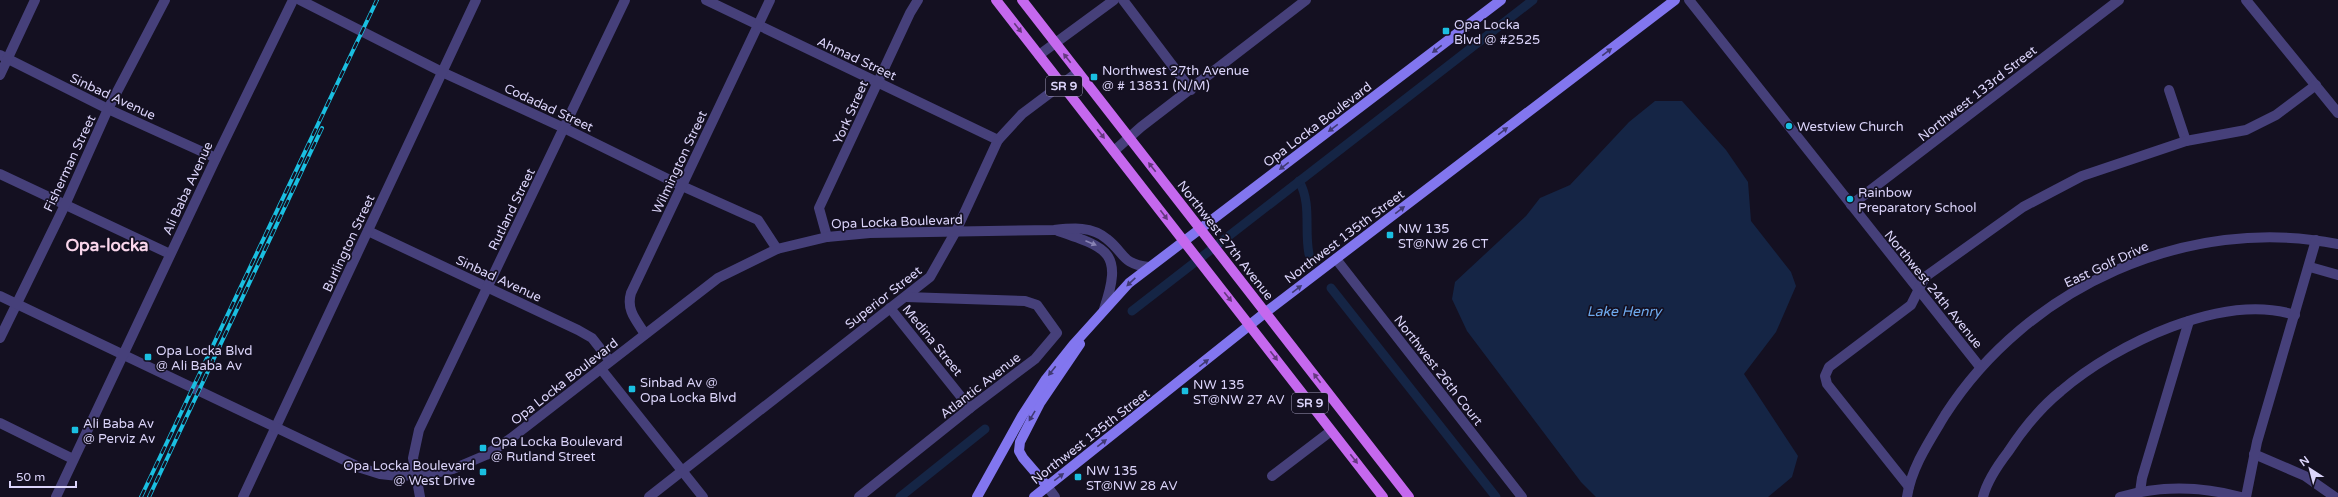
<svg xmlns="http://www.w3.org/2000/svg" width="2338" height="497" font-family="'Varela Round',sans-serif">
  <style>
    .water { fill: #152545 }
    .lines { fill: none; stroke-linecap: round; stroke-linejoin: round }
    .canal { stroke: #152545; stroke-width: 9 }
    .minor { stroke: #46407a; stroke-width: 10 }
    .tertiary { stroke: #46407a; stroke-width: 10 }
    .secondary { stroke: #8276ef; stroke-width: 10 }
    .primary { stroke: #c568ee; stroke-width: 10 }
    .rail-casing { stroke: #1abfe1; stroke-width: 4 }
    .rail { stroke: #141021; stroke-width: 2.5; stroke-dasharray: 8; stroke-linecap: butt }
    .oneway { fill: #64387d }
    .oneway2 { fill: #403973 }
    .oneway3 { fill: #8983b4 }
    .poi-dot { fill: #1abfe1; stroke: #141021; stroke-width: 1.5 }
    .labels { text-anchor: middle; stroke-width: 3.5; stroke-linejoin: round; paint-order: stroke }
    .shield { fill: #141021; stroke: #9f99b9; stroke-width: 1 }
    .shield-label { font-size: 12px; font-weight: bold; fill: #dbd4fa }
    .poi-label { font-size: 13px; fill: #dbd4fa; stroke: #141021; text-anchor: start }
    .street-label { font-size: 13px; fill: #dbd4fa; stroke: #141021 }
    .water-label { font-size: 14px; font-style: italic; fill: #6eaaee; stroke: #141021 }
    .district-label { font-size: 17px; font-weight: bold; fill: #fad6eb; stroke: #141021 }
  </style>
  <rect width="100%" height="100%" fill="#141021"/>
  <polygon class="water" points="1655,101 1682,101 1726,150 1748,182 1751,221 1791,272 1796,286 1776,332 1744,374 1798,456 1792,477 1768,497 1596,497 1581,482 1467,331 1452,299 1455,282 1526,216 1540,198 1570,185 1629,122"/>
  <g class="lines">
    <g class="canal">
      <path d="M1299,181c13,23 5,48 10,73"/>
      <polyline points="1331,288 1496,497"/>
      <polyline points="1132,311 1533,0"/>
      <polyline points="900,497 985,429"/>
    </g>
    <g class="minor">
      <polyline points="300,0 442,72 564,128 682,186 758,220 777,249"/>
      <polyline points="706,0 998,140"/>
      <polyline points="1123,0 1191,90"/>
      <polyline points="1689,0 1980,367"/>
      <polyline points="2246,0 2338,113"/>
      <polyline points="0,55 108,109 216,158"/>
      <polyline points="1039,55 1114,0"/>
      <polyline points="0,75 35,0"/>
      <polyline points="2169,90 2186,141"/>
      <polyline points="1114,151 1141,127 1306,0"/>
      <polyline points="0,174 170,254"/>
      <polyline points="1851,205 2119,0"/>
      <polyline points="368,231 578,330 592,338 610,361"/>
      <polyline points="827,237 819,208 910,13 918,0"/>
      <polyline points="1336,259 1522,497"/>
      <polyline points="2310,267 2338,275"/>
      <polyline points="890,308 970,408"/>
      <path d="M645,334c-9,-14 -19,-24 -14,-41l139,-293"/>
      <polyline points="0,338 65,205 108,109 165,0"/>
      <polyline points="0,423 73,459"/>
      <polyline points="2254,454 2305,476 2335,497"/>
      <polyline points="1272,476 1331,431"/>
      <polyline points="1047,486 1055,497"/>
      <polyline points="1909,487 1827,384 1825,376 1829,367 1911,305 1925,277 2023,207 2082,176 2186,141 2246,130 2276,115 2316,85"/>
      <polyline points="2140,492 2142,478 2189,321"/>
      <polyline points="243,497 476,0"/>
      <polyline points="420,497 413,458 419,430 625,0"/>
      <polyline points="649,497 930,277 956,231"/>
      <polyline points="859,497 970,408 1035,359 1057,333 1037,305 1025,301 906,297"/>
      <path d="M1907,497c4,-29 23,-57 38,-82 82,-128 243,-201 393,-171"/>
      <path d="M1983,497c4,-16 15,-32 25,-45 15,-23 32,-44 53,-61 55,-47 162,-99 234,-76"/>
      <path d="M2120,497c41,-12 80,-11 121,0"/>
      <polyline points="2246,497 2257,442 2316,240"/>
    </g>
    <g class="tertiary">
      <polyline points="956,231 998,140 1022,114 1078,72"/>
      <path d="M1058,231c51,17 65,22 46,78"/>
      <path d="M0,296l361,172 19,6 18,2 34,-2 21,-5 33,-14 24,-16 208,-161 59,-29 50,-12 43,-4 184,-3c19,-2 38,-4 53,9 18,14 14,25 42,28"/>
      <polyline points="601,369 703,497"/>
      <polyline points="56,497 216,158 293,0"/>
    </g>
    <g class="secondary">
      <polyline points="1047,486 1023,458 1019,451 1020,442 1040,403 1080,344"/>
      <polyline points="977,497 1022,416 1046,379 1073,345 1129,283 1501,0"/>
      <polyline points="1034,497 1266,312 1675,0"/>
    </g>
    <g class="primary">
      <polyline points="996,0 1383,497"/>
      <polyline points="1022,0 1409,497"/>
    </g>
    <g class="rail-casing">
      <g id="rail">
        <polyline points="141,497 377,0"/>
        <polyline points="149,497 322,128"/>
      </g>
    </g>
    <use href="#rail" class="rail"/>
  </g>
  <defs><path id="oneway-solid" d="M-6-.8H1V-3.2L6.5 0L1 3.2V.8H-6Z"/></defs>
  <g class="oneway">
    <use href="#oneway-solid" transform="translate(1018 28) rotate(52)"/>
    <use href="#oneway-solid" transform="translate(1067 58) rotate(-128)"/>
    <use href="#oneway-solid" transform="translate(1101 134) rotate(52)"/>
    <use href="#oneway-solid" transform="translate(1152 167) rotate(-128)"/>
    <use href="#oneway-solid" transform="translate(1164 215) rotate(53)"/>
    <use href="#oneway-solid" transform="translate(1228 297) rotate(51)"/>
    <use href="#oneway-solid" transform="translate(1274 356) rotate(52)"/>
    <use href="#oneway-solid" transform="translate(1317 378) rotate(-127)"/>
    <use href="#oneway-solid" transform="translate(1354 459) rotate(52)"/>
  </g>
  <g class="oneway2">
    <use href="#oneway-solid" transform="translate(1437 49) rotate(142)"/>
    <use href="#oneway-solid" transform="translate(1607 52) rotate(-37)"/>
    <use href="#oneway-solid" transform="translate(1333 128) rotate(143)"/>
    <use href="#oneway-solid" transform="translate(1503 131) rotate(-37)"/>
    <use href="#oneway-solid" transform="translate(1284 166) rotate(142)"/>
    <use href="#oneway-solid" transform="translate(1400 210) rotate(-37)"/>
    <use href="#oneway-solid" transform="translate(1131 282) rotate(137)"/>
    <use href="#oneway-solid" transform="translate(1297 289) rotate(-37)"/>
    <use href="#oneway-solid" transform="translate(1204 363) rotate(-38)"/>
    <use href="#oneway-solid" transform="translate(1052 371) rotate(128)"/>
    <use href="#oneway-solid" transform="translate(1032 416) rotate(121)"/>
    <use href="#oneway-solid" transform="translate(1102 443) rotate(-38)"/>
    <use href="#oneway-solid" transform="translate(1059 477) rotate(-37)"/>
  </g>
  <use class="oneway3" href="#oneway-solid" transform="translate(1091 243) rotate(23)"/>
  <g class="poi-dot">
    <rect x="1442" y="27" width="8" height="8" rx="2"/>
    <rect x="1090" y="73" width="8" height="8" rx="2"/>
    <circle cx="1789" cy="126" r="4"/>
    <circle cx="1850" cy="199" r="4"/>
    <rect x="1386" y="231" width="8" height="8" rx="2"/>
    <rect x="144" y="353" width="8" height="8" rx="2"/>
    <rect x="628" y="385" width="8" height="8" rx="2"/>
    <rect x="1181" y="387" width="8" height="8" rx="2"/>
    <rect x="71" y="426" width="8" height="8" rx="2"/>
    <rect x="479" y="444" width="8" height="8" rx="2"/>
    <rect x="479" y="468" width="8" height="8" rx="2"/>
    <rect x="1074" y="473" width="8" height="8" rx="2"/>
  </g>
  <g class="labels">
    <g class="shield">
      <rect x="1046" y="76" width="36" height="20" rx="3"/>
      <rect x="1292" y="393" width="36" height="20" rx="3"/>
    </g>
    <g class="shield-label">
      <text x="1064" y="90">SR 9</text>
      <text x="1310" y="407">SR 9</text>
    </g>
    <g class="poi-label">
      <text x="1454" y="29">Opa Locka<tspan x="1454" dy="15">Blvd @ #2525</tspan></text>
      <text x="1102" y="75">Northwest 27th Avenue<tspan x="1102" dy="15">@ # 13831 (N/M)</tspan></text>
      <text x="1797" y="131">Westview Church</text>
      <text x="1858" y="197">Rainbow<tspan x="1858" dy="15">Preparatory School</tspan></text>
      <text x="1398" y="233">NW 135<tspan x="1398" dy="15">ST@NW 26 CT</tspan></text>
      <text x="156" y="355">Opa Locka Blvd<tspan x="156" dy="15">@ Ali Baba Av</tspan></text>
      <text x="640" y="387">Sinbad Av @<tspan x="640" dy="15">Opa Locka Blvd</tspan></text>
      <text x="1193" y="389">NW 135<tspan x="1193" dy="15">ST@NW 27 AV</tspan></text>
      <text x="83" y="428">Ali Baba Av<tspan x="83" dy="15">@ Perviz Av</tspan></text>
      <text x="491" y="446">Opa Locka Boulevard<tspan x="491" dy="15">@ Rutland Street</tspan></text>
      <text x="475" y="470" text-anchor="end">Opa Locka Boulevard<tspan x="475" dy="15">@ West Drive</tspan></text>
      <text x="1086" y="475">NW 135<tspan x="1086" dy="15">ST@NW 28 AV</tspan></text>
    </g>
    <g class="street-label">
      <text transform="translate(857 58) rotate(25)" y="5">Ahmad Street</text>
      <text transform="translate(1977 93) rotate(-38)" y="5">Northwest 133rd Street</text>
      <text transform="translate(113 96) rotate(25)" y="5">Sinbad Avenue</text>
      <text transform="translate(549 107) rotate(25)" y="5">Codadad Street</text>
      <text transform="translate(850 112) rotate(-66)" y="5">York Street</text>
      <text transform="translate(1317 124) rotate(-37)" y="5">Opa Locka Boulevard</text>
      <text transform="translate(679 162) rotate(-65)" y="5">Wilmington Street</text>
      <text transform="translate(69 163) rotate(-65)" y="5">Fisherman Street</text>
      <text transform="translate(187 188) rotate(-65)" y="5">Ali Baba Avenue</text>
      <text transform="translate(511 209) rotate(-64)" y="5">Rutland Street</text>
      <text transform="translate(897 221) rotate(-2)" y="5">Opa Locka Boulevard</text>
      <text transform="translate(1344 236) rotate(-37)" y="5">Northwest 135th Street</text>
      <text transform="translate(1226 240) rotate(52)" y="5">Northwest 27th Avenue</text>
      <text transform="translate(348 243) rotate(-65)" y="5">Burlington Street</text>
      <text transform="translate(2106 264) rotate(-25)" y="5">East Golf Drive</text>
      <text transform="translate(499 278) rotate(25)" y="5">Sinbad Avenue</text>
      <text transform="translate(1934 289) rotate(51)" y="5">Northwest 24th Avenue</text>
      <text transform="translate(883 297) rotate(-38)" y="5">Superior Street</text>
      <text transform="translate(933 340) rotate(51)" y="5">Medina Street</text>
      <text transform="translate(1439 370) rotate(52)" y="5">Northwest 26th Court</text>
      <text transform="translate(564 381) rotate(-38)" y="5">Opa Locka Boulevard</text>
      <text transform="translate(980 385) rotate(-38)" y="5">Atlantic Avenue</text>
      <text transform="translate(1090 436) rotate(-38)" y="5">Northwest 135th Street</text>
    </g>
    <g class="water-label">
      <text x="1624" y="316">Lake Henry</text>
    </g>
    <g class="district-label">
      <text x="107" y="251">Opa-locka</text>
    </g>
  </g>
  <g transform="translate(2310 469) rotate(324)" stroke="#141021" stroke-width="3" paint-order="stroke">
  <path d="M0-3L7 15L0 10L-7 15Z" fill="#dbd4fa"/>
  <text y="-6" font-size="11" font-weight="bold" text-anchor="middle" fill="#dbd4fa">N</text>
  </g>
  <path d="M10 481v6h66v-6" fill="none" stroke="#dbd4fa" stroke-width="2"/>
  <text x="16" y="481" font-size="12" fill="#dbd4fa" stroke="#141021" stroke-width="3" paint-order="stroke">50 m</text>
</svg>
